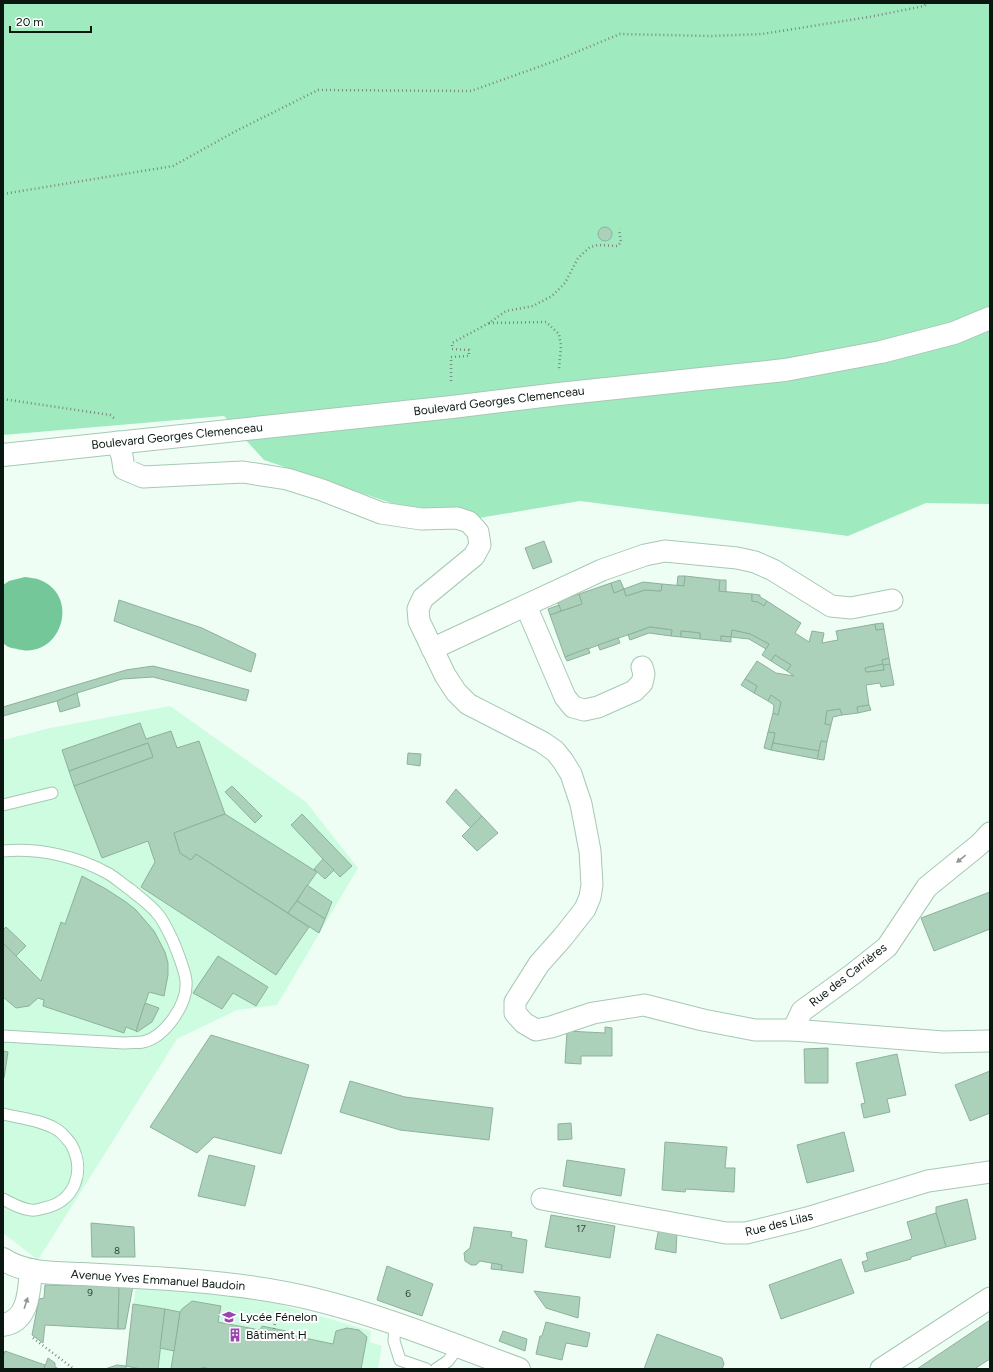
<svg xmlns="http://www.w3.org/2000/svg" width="993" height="1372" font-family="Figtree,sans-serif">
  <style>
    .built { fill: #cefce1 }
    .green { fill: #a0eabf }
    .water { fill: #74c799 }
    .building { fill: #acd1bb; stroke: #8db19b }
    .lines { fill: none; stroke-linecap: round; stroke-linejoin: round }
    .lane-casing { stroke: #a5c9b3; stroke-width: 13 }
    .street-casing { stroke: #a5c9b3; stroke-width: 23 }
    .secondary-casing { stroke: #a5c9b3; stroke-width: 24 }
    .path { stroke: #7b8980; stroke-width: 2.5; stroke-dasharray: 1 3; stroke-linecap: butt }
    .lane { stroke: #fff; stroke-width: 11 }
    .street { stroke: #fff; stroke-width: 21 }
    .secondary { stroke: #fff; stroke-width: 22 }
    .oneway { fill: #919793 }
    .labels { text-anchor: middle; stroke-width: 4; stroke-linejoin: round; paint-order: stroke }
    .number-label { font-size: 10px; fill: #32463b }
    .street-label { font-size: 12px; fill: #0a1710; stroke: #fff }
    .poi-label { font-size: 12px; fill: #0a1710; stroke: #fff; text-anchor: start }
  </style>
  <rect width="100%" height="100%" fill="#effef4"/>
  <g class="built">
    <polygon points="170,706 306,802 358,868 277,1005 237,1010 177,1039 38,1260 3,1233 3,740 50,728"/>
    <polygon points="136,1285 255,1297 371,1331 370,1342 382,1346 378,1368 380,1369 105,1369 126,1366"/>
  </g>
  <polygon class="green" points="3,3 990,3 990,504 926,503 848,536 580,501 450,523 264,460 224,416 3,435"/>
  <path class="water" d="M25,577c5,1 11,1 15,3 42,17 20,81 -23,69 -6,-1 -10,-2 -14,-6v-58l6,-4z"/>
  <g class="building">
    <circle cx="605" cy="234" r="7"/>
    <polygon points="544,541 552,562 533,569 525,548"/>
    <polygon points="678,576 685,576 684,586 677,585"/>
    <polygon points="685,576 720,580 719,591 752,594 752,601 758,602 764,606 767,601 801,623 795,633 809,642 812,631 824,633 822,643 838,640 836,631 875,624 876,630 884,629 889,658 882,660 883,664 865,668 866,672 884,670 883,665 890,664 894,685 881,687 880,683 866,685 869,705 857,707 858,713 842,715 840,709 827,711 825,724 831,725 827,742 821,741 819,751 773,743 775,733 768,732 773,713 778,715 781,702 771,695 768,701 754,693 757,686 745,679 757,661 776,673 794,676 787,671 791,665 775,655 771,661 762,655 769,644 750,634 732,630 731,637 721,636 721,641 700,639 700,633 681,631 681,637 671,636 672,630 650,627 565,657 550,615 582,604 579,594 611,583 614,593 624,589 626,596 645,590 661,591 662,584 684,586"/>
    <polygon points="620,580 624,589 614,593 611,583"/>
    <polygon points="720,580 726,580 726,592 719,591"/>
    <polygon points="643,582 662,584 661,591 645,590 626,596 624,589"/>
    <polygon points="579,594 582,604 561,611 557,601"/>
    <polygon points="752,594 760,595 760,597 767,601 764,606 758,602 752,601"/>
    <polygon points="119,600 202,628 256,654 251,672 114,621"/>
    <polygon points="559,605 561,611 550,615 548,609"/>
    <polygon points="883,623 884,629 876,630 875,624"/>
    <polygon points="650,627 672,630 671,636 649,633 630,640 628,635"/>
    <polygon points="732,630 750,634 769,644 766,649 749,639 731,637"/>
    <polygon points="681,631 700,633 700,639 681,637"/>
    <polygon points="721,636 731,637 731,642 721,641"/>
    <polygon points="618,638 620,643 600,650 598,645"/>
    <polygon points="588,648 590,653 567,661 565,657"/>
    <polygon points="775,655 791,665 787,671 771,661"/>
    <polygon points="889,658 890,664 883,665 882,660"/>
    <polygon points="883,664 884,670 866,672 865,668"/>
    <polygon points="153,666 249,690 246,701 153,677 122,679 77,693 57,701 3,716 3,707 126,670"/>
    <polygon points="745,679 757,686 754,693 741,685"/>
    <polygon points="77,693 80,706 60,712 57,701"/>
    <polygon points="771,695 781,702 778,715 773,713 774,705 768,701"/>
    <polygon points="869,705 871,710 858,713 857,707"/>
    <polygon points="840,709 842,715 833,717 831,725 825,724 827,711"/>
    <polygon points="140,723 146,739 171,731 177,748 199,741 225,814 174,833 180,853 191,860 196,854 309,927 276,975 141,887 155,862 148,841 102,858 74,786 153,757 148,743 69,771 62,750"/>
    <polygon points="768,732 775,733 771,750 764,748"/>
    <polygon points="821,741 827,742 824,760 817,759"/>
    <polygon points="148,743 153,757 74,786 69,771"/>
    <polygon points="773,743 819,751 817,759 771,750"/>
    <polygon points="408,753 421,754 420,766 407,764"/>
    <polygon points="232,786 262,816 255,823 225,792"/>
    <polygon points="456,789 482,816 471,828 446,802"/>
    <polygon points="225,814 317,872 288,913 196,854 191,860 180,853 174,833"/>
    <polygon points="302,814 352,866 340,877 291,825"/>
    <polygon points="482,816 498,833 477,851 462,836"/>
    <polygon points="323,859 334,870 325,879 314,869"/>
    <polygon points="82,876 106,889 126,902 136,910 154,931 165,952 168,963 168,975 164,996 149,992 136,1031 126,1027 124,1033 43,1006 44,1000 38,998 29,1006 16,1008 3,997 3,943 41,981 61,922 65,924"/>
    <polygon points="307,885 332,902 325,919 297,901"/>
    <polygon points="990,892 990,929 934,951 921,918"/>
    <polygon points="297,901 325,919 319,933 288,913"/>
    <polygon points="6,927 26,946 16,956 3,943 3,930"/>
    <polygon points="218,956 268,987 256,1006 233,993 222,1009 193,993"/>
    <polygon points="145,1003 159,1008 152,1022 137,1032 136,1031"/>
    <polygon points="605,1027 612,1028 612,1056 581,1056 581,1064 565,1063 567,1031 605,1033"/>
    <polygon points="211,1035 309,1065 281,1154 214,1137 197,1153 150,1127"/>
    <polygon points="828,1048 828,1083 805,1083 804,1049"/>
    <polygon points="3,1051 8,1052 4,1078 3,1078"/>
    <polygon points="897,1054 906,1095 887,1099 890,1112 864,1118 861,1104 865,1103 856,1063"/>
    <polygon points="990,1071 990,1113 970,1121 955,1085"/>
    <polygon points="350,1081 405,1097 493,1108 489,1140 400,1130 340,1112"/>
    <polygon points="571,1123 572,1139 558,1140 558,1124"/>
    <polygon points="844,1132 854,1171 807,1183 797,1145"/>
    <polygon points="665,1142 727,1147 725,1168 735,1168 734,1192 686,1189 685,1192 662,1190"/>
    <polygon points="209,1155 255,1166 245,1206 198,1196"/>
    <polygon points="567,1160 625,1169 621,1196 563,1186"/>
    <polygon points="967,1199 976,1239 946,1247 936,1213 936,1207"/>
    <polygon points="936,1213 946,1247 911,1257 911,1259 865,1272 862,1262 868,1260 866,1253 912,1239 907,1222"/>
    <polygon points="551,1215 615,1226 610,1258 545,1247"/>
    <polygon points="91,1223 134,1227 135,1257 92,1257"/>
    <polygon points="474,1227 512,1232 511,1237 527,1240 523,1273 501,1270 502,1265 480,1261 476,1265 471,1265 465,1261 464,1253 466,1251 470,1248"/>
    <polygon points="659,1227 677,1231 676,1253 655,1249"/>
    <polygon points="841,1259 854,1293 781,1319 769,1285"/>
    <polygon points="492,1263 502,1265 501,1270 491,1269"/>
    <polygon points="387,1266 433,1284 422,1316 377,1300"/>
    <polygon points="45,1285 119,1286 118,1329 45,1325 43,1343 32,1335 39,1299 44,1298"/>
    <polygon points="119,1286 133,1286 125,1329 118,1329"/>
    <polygon points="534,1291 580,1297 578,1318 546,1308"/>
    <polygon points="192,1301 221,1306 218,1322 260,1330 262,1326 286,1331 286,1334 333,1344 336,1331 347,1328 359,1330 367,1337 361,1369 210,1369 202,1367 202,1369 171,1369 180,1312 182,1309"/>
    <polygon points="133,1304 165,1309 158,1369 141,1369 126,1366"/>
    <polygon points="165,1309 180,1312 174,1351 160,1348"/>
    <polygon points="990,1320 990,1359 974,1369 917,1369"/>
    <polygon points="546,1322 590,1333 587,1347 566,1343 562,1360 536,1354 540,1336 542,1336"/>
    <polygon points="503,1331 527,1339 525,1351 499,1341"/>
    <polygon points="657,1334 722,1358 724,1364 722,1369 644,1369"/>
    <polygon points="5,1351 45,1365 44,1369 3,1369 3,1357"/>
    <polygon points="48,1358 55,1363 55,1367 59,1369 44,1369"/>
    <polygon points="117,1365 126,1366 126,1369 105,1369"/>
  </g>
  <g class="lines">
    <g class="lane-casing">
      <g id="lane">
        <polyline points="3,805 52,793"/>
        <path d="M3,851c36,-3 74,5 106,23 7,4 14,11 22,16 8,7 18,14 25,22 7,7 12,19 17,29 4,10 12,29 13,40 2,23 -21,56 -43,61 -6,1 -13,0 -19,1l-121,-7"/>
        <path d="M3,1114c17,4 38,6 53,15 6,3 11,10 15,15 15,27 4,58 -27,64 -4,1 -9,3 -13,2 -10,-1 -19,-6 -28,-11"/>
        <polyline points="395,1324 394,1341 400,1360 426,1369"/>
        <polyline points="436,1369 448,1361 458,1347"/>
      </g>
    </g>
    <g class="street-casing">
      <g id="street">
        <polyline points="117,442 122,456 124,469 143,477 243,472 287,479 322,490 381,513 421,519 457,518 469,522 478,532 480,545 474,556 423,598 418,609 419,621 445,675 456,692 468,704 542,742 555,751 563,761 571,774 581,804 590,851 592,885 590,897 585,909 563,937 539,964 515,1002 515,1013 524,1023 536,1030 551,1027 593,1013 644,1005 703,1020 755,1030 793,1030 943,1042 990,1041"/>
        <polyline points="526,606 565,697 573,707 584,710 598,707 634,691 642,683 644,674 642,667"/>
        <polyline points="432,649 602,570 645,555 665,551 737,558 755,562 773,570 831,606 851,608 892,600"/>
        <polyline points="793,1030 802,1011 853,974 887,947 927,887 980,844 990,833"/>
        <polyline points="542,1199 726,1233 746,1233 807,1218 928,1181 990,1172"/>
        <polyline points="881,1369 990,1298"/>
      </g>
    </g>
    <g class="secondary-casing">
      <g id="secondary">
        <polyline points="3,455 452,407 559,394 785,370 881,352 954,333 990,318"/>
        <path d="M3,1259c22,15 53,14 79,15 18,1 36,2 54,3 59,3 120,8 177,22 70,17 138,45 206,70"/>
        <path d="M3,1325c26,-4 26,-34 28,-55"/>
      </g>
    </g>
    <g class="path">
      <polyline points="3,194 173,166 236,131 318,90 471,91 555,61 620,34 712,36 762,34 869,17 924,6 928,3"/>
      <polyline points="489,323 546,322 559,334 561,346 559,369"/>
      <polyline points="451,381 451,357 469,356 469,350 452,349 452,343 489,323 506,311 533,306 552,296 565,283 578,258 590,247 598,245 618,246 621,242 619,229"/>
      <polyline points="3,399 110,415 114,418"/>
      <polyline points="274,1329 276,1317"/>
      <polyline points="33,1338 74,1369"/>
    </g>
    <use href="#lane" class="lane"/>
    <use href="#street" class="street"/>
    <use href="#secondary" class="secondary"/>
  </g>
  <defs><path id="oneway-solid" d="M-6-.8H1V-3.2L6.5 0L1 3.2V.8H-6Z"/></defs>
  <g class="oneway">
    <use href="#oneway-solid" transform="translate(961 859) rotate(141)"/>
    <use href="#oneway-solid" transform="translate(26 1303) rotate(-72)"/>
  </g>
  <defs>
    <g id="school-bare" transform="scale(1.08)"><path d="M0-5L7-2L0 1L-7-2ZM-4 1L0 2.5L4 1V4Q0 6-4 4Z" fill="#9c44b0" stroke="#fff" stroke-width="2.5" paint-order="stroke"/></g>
    <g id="building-bare" transform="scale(1.08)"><path d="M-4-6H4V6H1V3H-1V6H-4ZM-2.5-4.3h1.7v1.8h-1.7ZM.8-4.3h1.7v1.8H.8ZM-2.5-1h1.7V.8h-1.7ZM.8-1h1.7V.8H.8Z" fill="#9c44b0" stroke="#fff" stroke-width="2.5" paint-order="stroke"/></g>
  </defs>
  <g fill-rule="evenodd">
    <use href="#school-bare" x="229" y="1317"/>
    <use href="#building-bare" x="235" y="1335"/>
  </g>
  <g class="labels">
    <g class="number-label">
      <text x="581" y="1232">17</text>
      <text x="117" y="1254">8</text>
      <text x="90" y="1296">9</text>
      <text x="408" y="1297">6</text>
    </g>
    <g class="street-label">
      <text transform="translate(499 401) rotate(-7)" y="4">Boulevard Georges Clemenceau</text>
      <text transform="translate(177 436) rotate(-6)" y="4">Boulevard Georges Clemenceau</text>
      <text transform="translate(848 975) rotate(-38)" y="4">Rue des Carrières</text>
      <text transform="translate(779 1224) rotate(-14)" y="4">Rue des Lilas</text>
      <text transform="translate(158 1280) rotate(4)" y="4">Avenue Yves Emmanuel Baudoin</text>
    </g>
    <g class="poi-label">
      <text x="240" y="1321">Lycée Fénelon</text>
      <text x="246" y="1339">Bâtiment H</text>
    </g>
  </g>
  <rect width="993" height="1372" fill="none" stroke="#0a1710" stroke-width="8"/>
  <path d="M10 26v6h81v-6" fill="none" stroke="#0a1710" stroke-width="2"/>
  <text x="16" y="26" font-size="12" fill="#0a1710" stroke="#ffffff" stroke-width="3" paint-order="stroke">20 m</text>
</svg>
